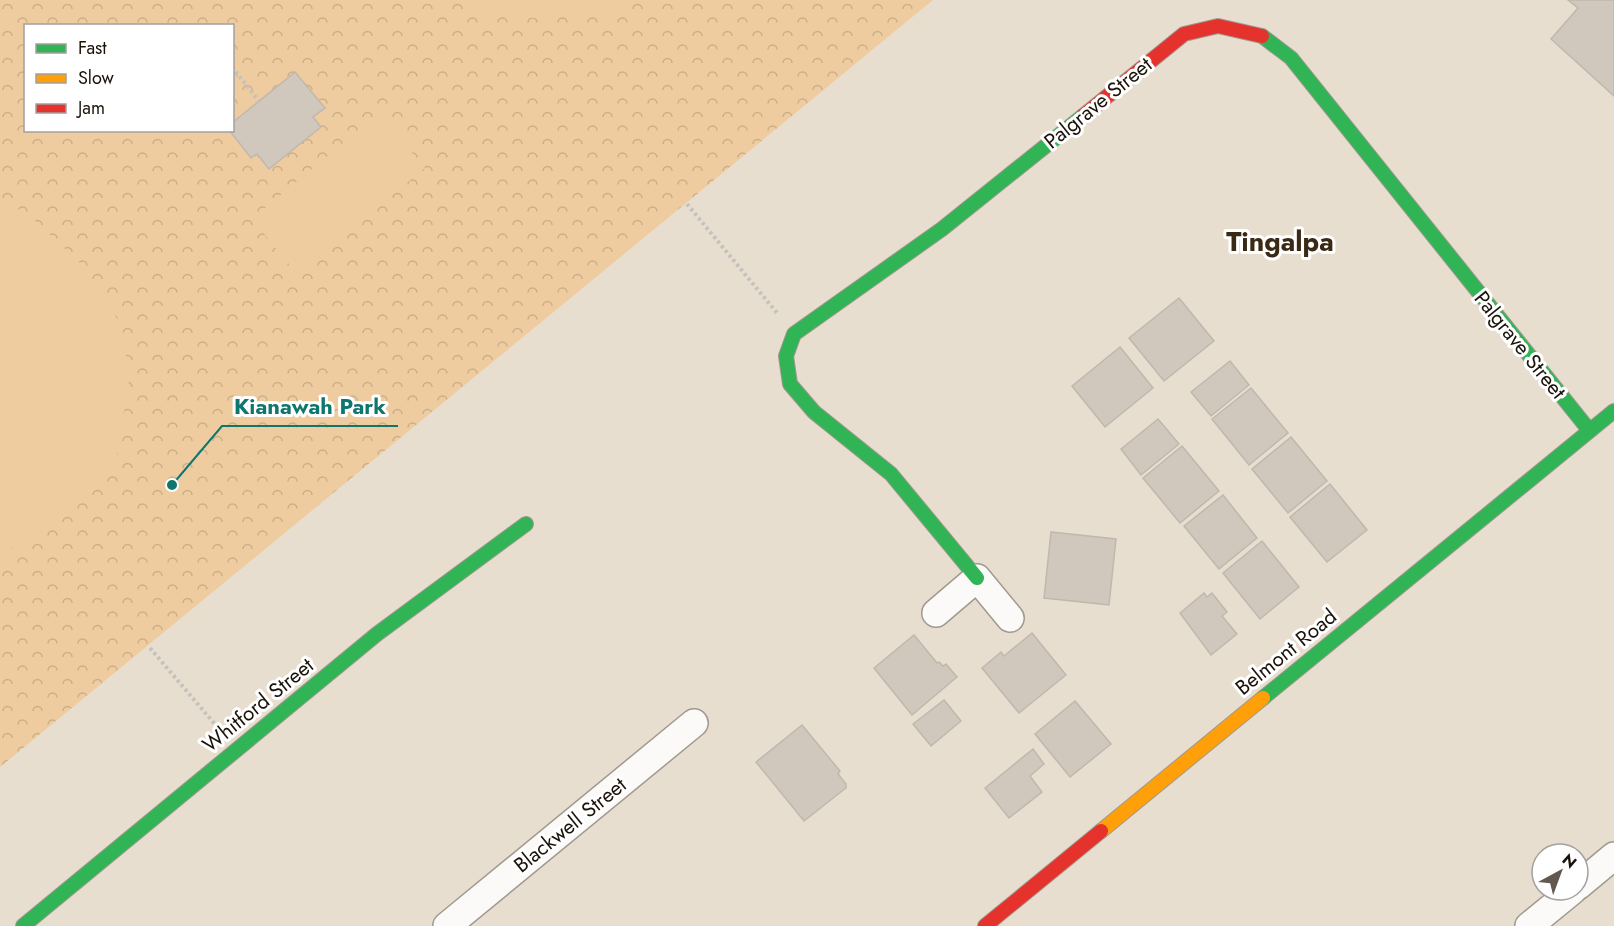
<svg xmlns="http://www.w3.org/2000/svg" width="1614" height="926" font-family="Jost,sans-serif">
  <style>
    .park { fill: url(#park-crowns); fill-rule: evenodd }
    .pitch { fill: #eecca0 }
    .building { fill: #d0c7bd; stroke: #c0b8ad; stroke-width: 1.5 }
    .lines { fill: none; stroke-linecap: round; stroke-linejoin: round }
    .street-casing { stroke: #a0998e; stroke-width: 30 }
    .fast-casing { stroke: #a0998e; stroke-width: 16 }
    .slow-casing { stroke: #a0998e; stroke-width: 16 }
    .jam-casing { stroke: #a0998e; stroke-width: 16 }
    .path { stroke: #c5c2bd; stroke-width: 4; stroke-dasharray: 3 3; stroke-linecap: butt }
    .street { stroke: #fcfaf8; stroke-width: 27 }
    .fast { stroke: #30b455; stroke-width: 14 }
    .slow { stroke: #ff9f0a; stroke-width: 14 }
    .jam { stroke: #e5322d; stroke-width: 14 }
    .labels { text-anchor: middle; stroke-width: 6; stroke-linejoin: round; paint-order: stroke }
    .street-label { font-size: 21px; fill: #191209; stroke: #fff }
    .district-label { font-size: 27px; font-weight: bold; fill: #3a2a15; stroke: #fff }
    .leader { fill: none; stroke: #0f766e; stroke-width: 2 }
    .callout-dot { fill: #0f766e; stroke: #fff; stroke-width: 2 }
    .callout-label { font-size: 22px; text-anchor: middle; font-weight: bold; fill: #0f766e; stroke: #fff; stroke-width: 6; stroke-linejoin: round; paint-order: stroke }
  </style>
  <defs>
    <pattern id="park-crowns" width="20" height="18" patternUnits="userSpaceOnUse" patternTransform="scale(1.5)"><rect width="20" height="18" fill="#eecca0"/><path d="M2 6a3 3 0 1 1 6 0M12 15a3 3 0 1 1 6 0" fill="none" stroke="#ccae88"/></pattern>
  </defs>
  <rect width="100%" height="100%" fill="#e8ded0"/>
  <path class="park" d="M0,0h933l-933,767zM26,26h206v104h-206z"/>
  <g class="pitch">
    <polygon points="464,0 648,0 597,14 533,18 483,14"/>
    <polygon points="379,113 425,168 297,274 252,219"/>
    <polygon points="0,200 28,214 81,264 122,326 129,380 117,455 75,503 13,548 0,554"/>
  </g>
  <g class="building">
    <polygon points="1568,0 1614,0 1614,96 1551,39 1578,8"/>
    <polygon points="295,72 325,108 313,117 321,127 269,169 257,154 251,158 229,130 232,130 232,123"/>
    <polygon points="1179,298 1214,341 1164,381 1129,338"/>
    <polygon points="1120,347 1153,388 1105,427 1072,386"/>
    <polygon points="1230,361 1249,385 1211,416 1191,392"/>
    <polygon points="1251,388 1288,433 1249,465 1212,419"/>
    <polygon points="1158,419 1179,444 1141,475 1121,449"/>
    <polygon points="1291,437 1327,481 1288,513 1252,469"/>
    <polygon points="1182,446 1219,491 1180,523 1143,478"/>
    <polygon points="1330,484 1367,530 1327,562 1290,517"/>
    <polygon points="1223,495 1257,538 1219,569 1184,526"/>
    <polygon points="1051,532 1116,539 1109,605 1044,598"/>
    <polygon points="1262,541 1299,587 1260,619 1223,573"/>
    <polygon points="1204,593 1207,597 1212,593 1227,612 1222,616 1237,634 1211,655 1180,613"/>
    <polygon points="1032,633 1066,675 1019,713 982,668 1001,652 1004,656"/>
    <polygon points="914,635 937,663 939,662 943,666 946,664 957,677 912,715 874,668"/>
    <polygon points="944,700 961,721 931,746 913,724"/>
    <polygon points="1075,701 1111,744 1070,777 1035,734"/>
    <polygon points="802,725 840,771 838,774 846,784 846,788 804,821 756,762"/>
    <polygon points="1033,749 1044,764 1030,776 1042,792 1009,818 985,788"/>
  </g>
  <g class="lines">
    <g class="street-casing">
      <g id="street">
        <polyline points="936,613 977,578 1010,618"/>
        <polyline points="1578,886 1614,856"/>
        <polyline points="447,926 694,723"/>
        <polyline points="1529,926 1573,890"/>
      </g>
    </g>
    <g class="fast-casing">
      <g id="fast">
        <polyline points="1262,36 1291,58 1589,430"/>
        <polyline points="977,578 891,474 814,412 790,384 786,356 794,334 942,229 1083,116"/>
        <polyline points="1263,698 1614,411"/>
        <polyline points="23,926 377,634 526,524"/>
      </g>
    </g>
    <g class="slow-casing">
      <polyline id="slow" points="1101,831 1263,698"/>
    </g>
    <g class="jam-casing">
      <g id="jam">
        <polyline points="1083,116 1184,34 1218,26 1262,36"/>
        <polyline points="985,926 1101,831"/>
      </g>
    </g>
    <g class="path">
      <polyline points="232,67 259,101"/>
      <polyline points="687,204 777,313"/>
      <polyline points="150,648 219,729"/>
    </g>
    <use href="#street" class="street"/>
    <use href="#fast" class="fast"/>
    <use href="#slow" class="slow"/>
    <use href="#jam" class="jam"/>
  </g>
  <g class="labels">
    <g class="street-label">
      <text transform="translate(1098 103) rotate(-39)" y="7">Palgrave Street</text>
      <text transform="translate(1520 345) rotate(51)" y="7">Palgrave Street</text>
      <text transform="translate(1286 652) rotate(-39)" y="7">Belmont Road</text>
      <text transform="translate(258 705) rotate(-39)" y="7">Whitford Street</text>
      <text transform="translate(570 825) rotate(-39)" y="7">Blackwell Street</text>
    </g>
    <g class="district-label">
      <text x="1280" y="251">Tingalpa</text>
    </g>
  </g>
  <path class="leader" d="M172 485L222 426H398"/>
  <circle class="callout-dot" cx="172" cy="485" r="6"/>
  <g class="callout-label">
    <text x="310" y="414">Kianawah Park</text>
  </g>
  <rect x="24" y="24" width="210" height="108" fill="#ffffff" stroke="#a3a09d" stroke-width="1.5"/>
  <rect x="36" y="44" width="30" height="9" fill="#30b455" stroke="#a3a09d" stroke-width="1.5"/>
  <text x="78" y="54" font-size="18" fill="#191209">Fast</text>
  <rect x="36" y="74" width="30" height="9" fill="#ff9f0a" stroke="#a3a09d" stroke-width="1.5"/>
  <text x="78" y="84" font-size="18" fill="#191209">Slow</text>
  <rect x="36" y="104" width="30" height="9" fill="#e5322d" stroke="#a3a09d" stroke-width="1.5"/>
  <text x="78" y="114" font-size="18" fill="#191209">Jam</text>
  <g transform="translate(1560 872) rotate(41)"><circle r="28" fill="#ffffff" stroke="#a3a09d" stroke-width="1.5"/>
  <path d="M0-4.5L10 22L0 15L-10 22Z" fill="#61594f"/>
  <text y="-9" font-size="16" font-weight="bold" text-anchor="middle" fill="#191209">N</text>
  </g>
</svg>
